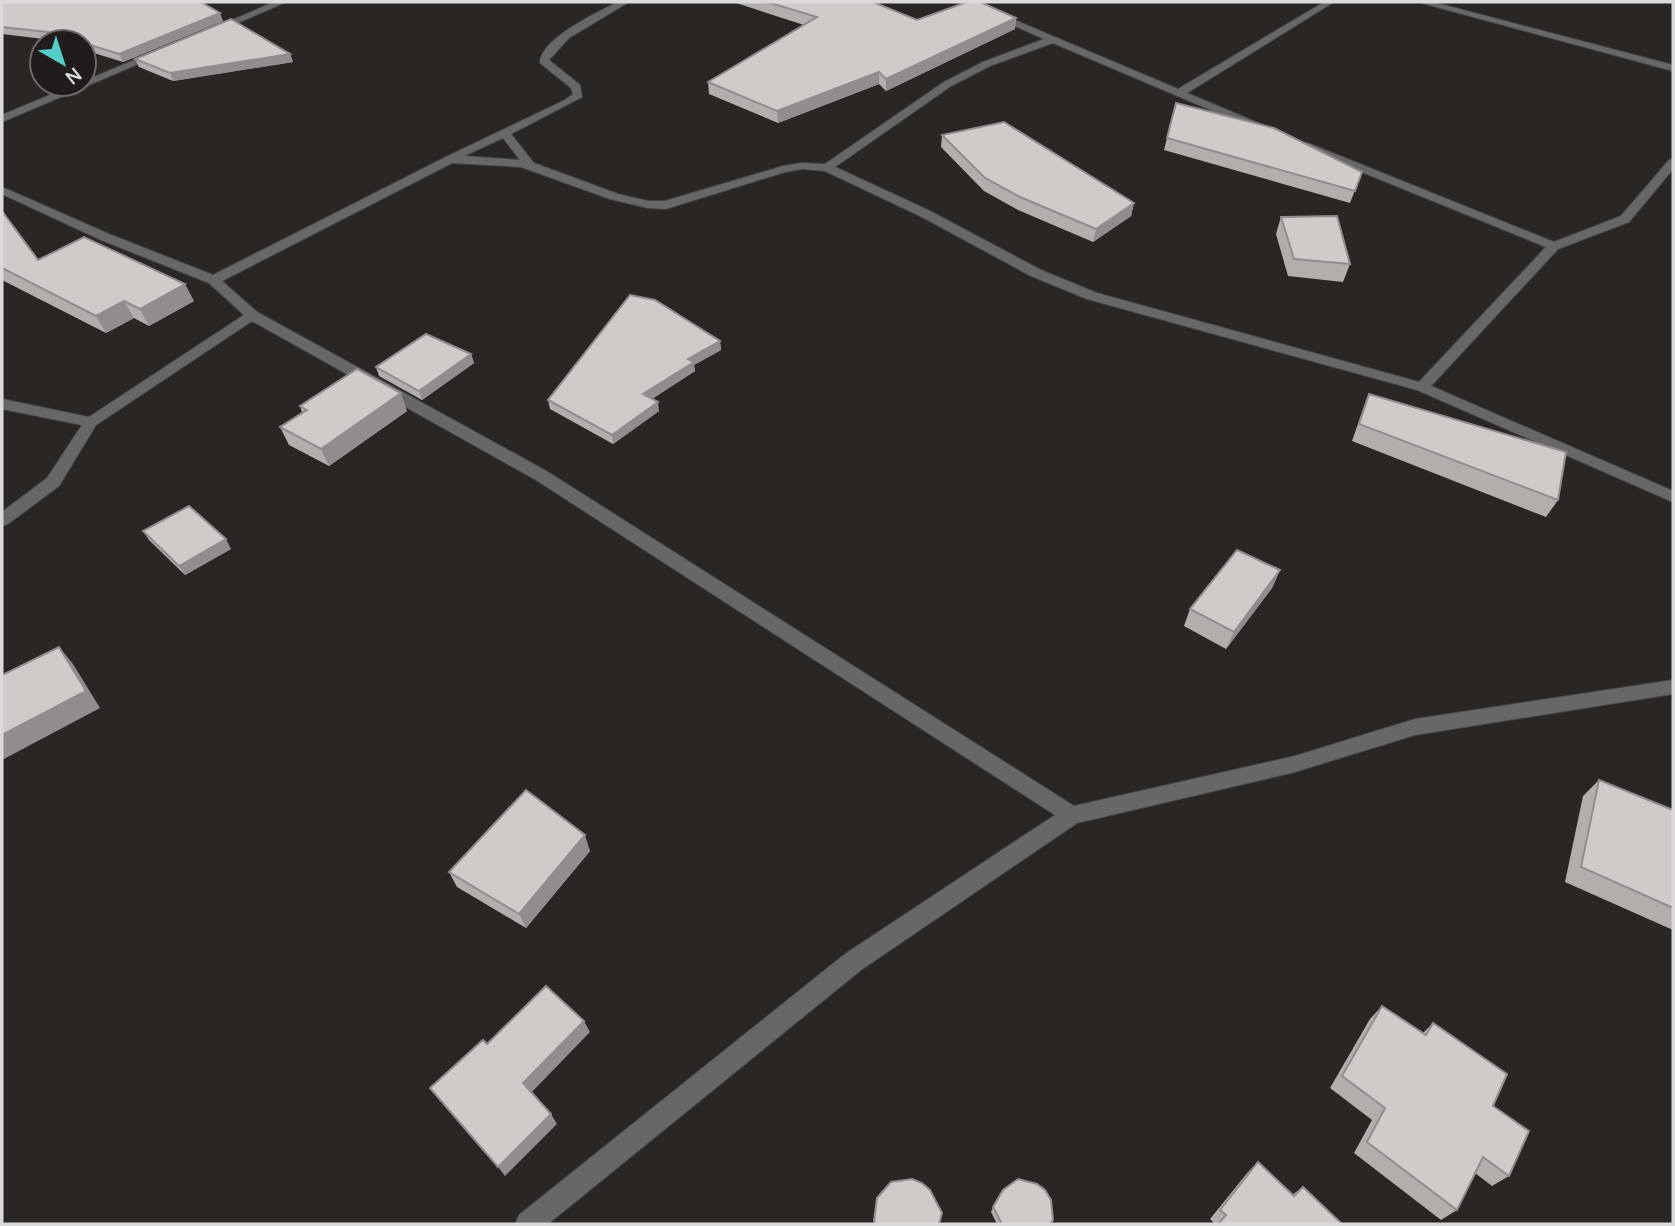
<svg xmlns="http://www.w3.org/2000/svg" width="1675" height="1226" font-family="Manrope,sans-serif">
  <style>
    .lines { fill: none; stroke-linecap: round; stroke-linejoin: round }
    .minor-casing { stroke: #464341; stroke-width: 2 }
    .minor { fill: #696766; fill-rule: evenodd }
    .wall { fill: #b3aeac }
    .shaded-wall { fill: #928d8c }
    .building { fill: #d0cac8; stroke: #928d8c; stroke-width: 2 }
  </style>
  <rect width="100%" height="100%" fill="#2a2624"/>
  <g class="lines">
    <g class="minor-casing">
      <g id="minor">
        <polygon points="274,2 286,2 217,32 209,30"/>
        <path d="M618,2h11l-60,36 -20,22 31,25 2,12 -71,37 23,29 84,31 30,7h17l118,-35 19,-3 23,1 119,-82 39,-20 61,-23 -83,-37h11l206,87 146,-87h10l-147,91 76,32v4h-8l-202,-86 -63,23 -39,20 -116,81 95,44 111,59 56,23 322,89 127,-135 -246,-100v-4h8l246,99 67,-26 48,-56 4,-1v10l-44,53 -71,27 -127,137 242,105v11l-256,-112 -330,-91 -56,-23 -109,-59 -97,-46 -23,-2 -17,3 -119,37 -18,-1 -38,-9 -89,-32 -69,-4 -230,118 35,31 291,160 526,334 221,-50 120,-37 258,-39v14l-258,41 -120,37 -218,51 -216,147 -313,254h-33l4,-9 326,-261 210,-139 -519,-335 -284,-159 -156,104 -37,61 -51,38 -6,2v-14l45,-34 35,-53 -80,-16v-10l87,18 155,-102 -35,-32 -108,-43 -99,-46v-7l107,47 104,41 233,-118 119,-57 8,-6 -2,-6 -31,-25c0,-24 58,-51 78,-61zM503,138l17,22 -56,-4z"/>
        <polygon points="1418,2 1433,2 1673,65 1673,71"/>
        <polygon points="156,51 164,53 2,122 2,115 76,84 84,84 84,81"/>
      </g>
    </g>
    <use href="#minor" class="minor"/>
  </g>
  <g class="wall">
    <polygon points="733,2 873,2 917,20 1016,18 1015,29 886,91 879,84 778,123 709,94 708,82 804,25"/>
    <polygon points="2,3 223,21 123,62 84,50 84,42 59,42 52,40 2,34"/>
    <polygon points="290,54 293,62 173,81 139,67 135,59"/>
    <polygon points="942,135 1134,203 1131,216 1093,242 1018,210 984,191 941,147"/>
    <polygon points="1167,138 1362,172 1350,203 1164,150"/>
    <polygon points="2,211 38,260 194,301 149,326 134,318 106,333 2,280"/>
    <polygon points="1281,217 1350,264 1343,282 1288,276 1276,234"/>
    <polygon points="720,341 721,350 694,365 695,371 652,399 659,411 613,444 550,409 548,400"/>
    <polygon points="471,354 474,363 422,400 379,376 376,367"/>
    <polygon points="1369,394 1558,500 1546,517 1352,441 1362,412"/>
    <polygon points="300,406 407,411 329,466 289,445 280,427 302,412"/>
    <polygon points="143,531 231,549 185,575 149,540"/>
    <polygon points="1280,570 1272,588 1226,649 1184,626 1190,609"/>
    <polygon points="1599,780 1673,810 1673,930 1565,882 1583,796"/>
    <polygon points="590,851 526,928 457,887 449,872"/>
    <polygon points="1382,1006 1423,1033 1433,1023 1493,1106 1509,1176 1492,1186 1475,1173 1457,1210 1441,1220 1354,1153 1372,1120 1330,1088 1370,1019"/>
    <polygon points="1258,1162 1292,1195 1303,1187 1342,1224 1215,1224 1210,1219 1248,1172"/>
    <polygon points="993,1207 1050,1224 997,1224 991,1212"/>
  </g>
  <g class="shaded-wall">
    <polygon points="220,13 223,21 123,62 119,54"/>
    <polygon points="1016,18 1015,29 886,91 886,79"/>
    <polygon points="290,54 293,62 173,81 170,73"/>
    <polygon points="879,72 879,84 778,123 777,111"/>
    <polygon points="1134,203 1131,216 1093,242 1096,229"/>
    <polygon points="185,284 194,301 149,326 140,309"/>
    <polygon points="124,301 134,318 106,333 96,316"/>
    <polygon points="720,341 721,350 694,365 695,371 645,403 643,394 688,359"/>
    <polygon points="471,354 474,363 422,400 419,391"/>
    <polygon points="401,393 407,411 329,466 321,449"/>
    <polygon points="658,402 659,411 613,444 612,435"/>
    <polygon points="226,539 231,549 185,575 179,566"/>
    <polygon points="1280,570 1272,588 1226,649 1234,632"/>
    <polygon points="59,647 73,664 100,708 2,760 2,735"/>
    <polygon points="585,835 590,851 526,928 519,914"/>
    <polygon points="584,1021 590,1032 530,1094 523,1083"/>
    <polygon points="551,1114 557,1124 505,1176 498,1167"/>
  </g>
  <g class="building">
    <polygon points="4,2 201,2 220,13 119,54 84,43 84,42 80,42 48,32 2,27 2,3"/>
    <polygon points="767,2 873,2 917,20 967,2 980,2 1016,18 886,79 879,72 777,111 708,82 817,17"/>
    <polygon points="231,19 290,54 170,73 135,59"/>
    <polygon points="1176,103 1274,128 1362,172 1355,191 1167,138"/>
    <polygon points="1004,122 1134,203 1096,229 1020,197 985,178 942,135"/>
    <polygon points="2,211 38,260 84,237 185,284 140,309 124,301 96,316 2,268"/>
    <polygon points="1337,216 1350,264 1294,259 1281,217"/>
    <polygon points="630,295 655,300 720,341 688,359 694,362 643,394 658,402 612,435 548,400"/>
    <polygon points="426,334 471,354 419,391 376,367"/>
    <polygon points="357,369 401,393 321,449 280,427 307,410 300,406"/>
    <polygon points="1369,394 1566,452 1558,500 1359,424"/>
    <polygon points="189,506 226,539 179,566 143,531"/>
    <polygon points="1237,550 1280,570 1234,632 1190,609"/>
    <polygon points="59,647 86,691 2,735 2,675"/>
    <polygon points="1599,780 1673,810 1673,908 1581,867"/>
    <polygon points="526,790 585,835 519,914 449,872"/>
    <polygon points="546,986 584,1021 523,1083 551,1114 498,1167 430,1088 483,1040 487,1044"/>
    <polygon points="1382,1006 1426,1035 1433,1023 1507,1074 1493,1106 1529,1131 1509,1176 1483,1157 1457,1210 1367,1142 1385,1108 1342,1076"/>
    <polygon points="1258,1162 1294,1196 1303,1187 1342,1224 1218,1224 1226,1215 1220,1210"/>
    <polygon points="912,1179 922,1183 930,1190 942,1213 939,1224 876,1224 874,1221 877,1198 891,1182"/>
    <polygon points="1018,1179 1037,1184 1045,1190 1051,1200 1053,1220 1050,1224 1002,1224 993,1207 1003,1190"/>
  </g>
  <rect width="1675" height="1226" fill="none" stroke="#dcdad8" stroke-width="7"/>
  <g transform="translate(63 63) rotate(141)"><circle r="33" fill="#201c1b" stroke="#6b6867" stroke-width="2"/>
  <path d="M0-5L12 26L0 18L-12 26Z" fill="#54cdc8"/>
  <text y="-10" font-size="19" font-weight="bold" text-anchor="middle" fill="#dcdad8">N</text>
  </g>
</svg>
